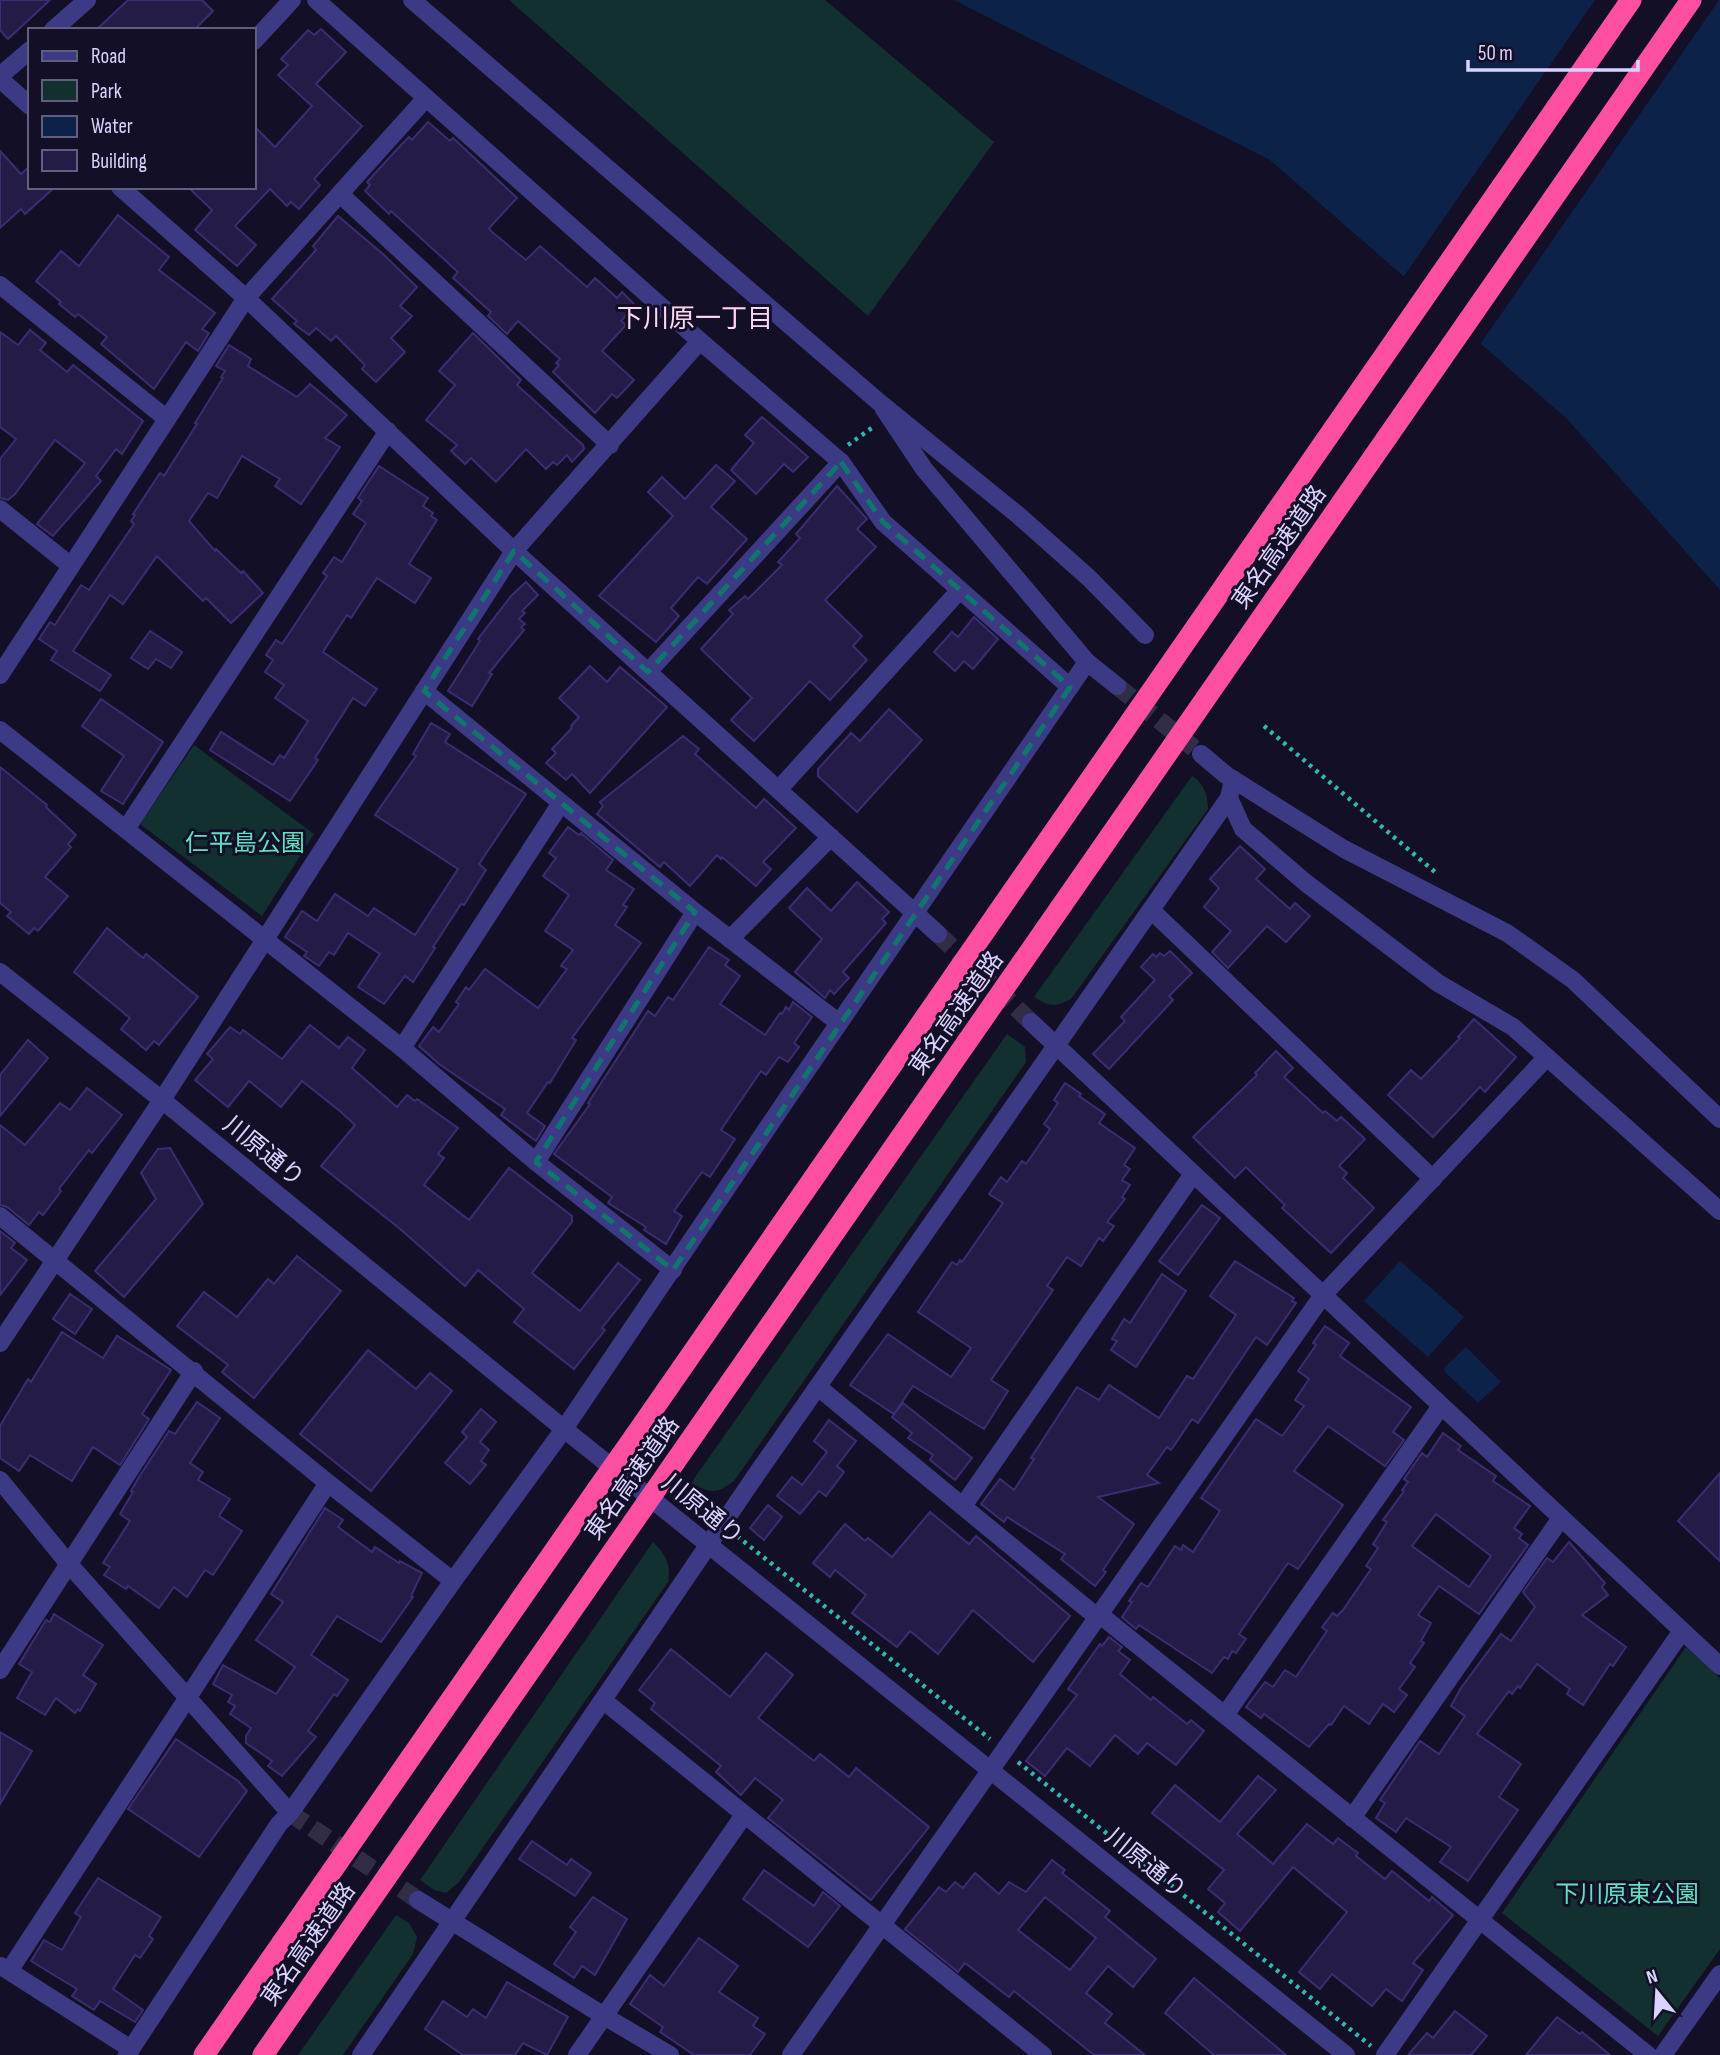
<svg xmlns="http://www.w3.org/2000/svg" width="1720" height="2055" font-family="'Sofia Sans Condensed','Noto Sans JP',sans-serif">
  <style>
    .green { fill: #12302f }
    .water { fill: #0c2248 }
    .pier { fill: #130f26 }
    .building { fill: #241b47; stroke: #3b2d73; stroke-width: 2; fill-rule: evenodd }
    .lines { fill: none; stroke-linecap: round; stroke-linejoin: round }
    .minor-tunnel { stroke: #312d47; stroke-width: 18; stroke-dasharray: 18 9; stroke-linecap: butt }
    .path { stroke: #2fb8b0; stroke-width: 4.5; stroke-dasharray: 3.5 5; stroke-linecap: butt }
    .minor { stroke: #3d3a85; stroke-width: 18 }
    .tertiary { stroke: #3d3a85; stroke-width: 18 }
    .motorway { stroke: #ff4fa3; stroke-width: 21 }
    .motorway-bridge { stroke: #ff4fa3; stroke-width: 21 }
    .marked { fill: none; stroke: #0f766e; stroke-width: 5; stroke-dasharray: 14 9; stroke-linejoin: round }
    .labels { text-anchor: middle; stroke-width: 6; stroke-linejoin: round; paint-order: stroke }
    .street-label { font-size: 24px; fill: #d9d4ff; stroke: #130f26 }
    .park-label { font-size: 24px; fill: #5fe0c0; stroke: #130f26 }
    .neighbourhood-label { font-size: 26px; fill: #ffd6f0; stroke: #130f26 }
  </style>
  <rect width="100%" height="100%" fill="#130f26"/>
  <g class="green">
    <polygon points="509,0 825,0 994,142 868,316"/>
    <polygon points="194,745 314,834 262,916 140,824"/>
    <path d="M1192,776c13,9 15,17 16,33l-137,190c-16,9 -22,7 -37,-2z"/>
    <path d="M1007,1034l18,13 1,15 -292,419c-19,14 -23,12 -43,2z"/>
    <path d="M653,1542c13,13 18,22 15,40l-209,300 -13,11 -12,-3 -14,-10z"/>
    <polygon points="1686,1647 1720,1678 1720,1949 1658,2036 1502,1913"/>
    <polygon points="396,1915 409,1923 417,1937 413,1954 343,2055 298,2055"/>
  </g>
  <g class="water">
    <polygon points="954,0 1720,0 1720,590 1566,418 1270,160"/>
    <polygon points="1400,1261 1464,1317 1428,1357 1364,1301"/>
    <polygon points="1466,1347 1501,1382 1478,1403 1445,1372 1444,1368"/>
  </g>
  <polygon class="pier" points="1595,0 1719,0 1479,346 1402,279"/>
  <g class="building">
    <polygon points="0,0 50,0 8,39 0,30"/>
    <polygon points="128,0 202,0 213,11 194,30 96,30"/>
    <polygon points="321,29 346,52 316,84 362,126 314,179 320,185 299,209 291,202 287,206 270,189 235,226 256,245 237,266 195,230 212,210 188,187 254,187 254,126 275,147 312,106 278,75 288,65 281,59 308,30 314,35"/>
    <polygon points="428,122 450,141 453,138 517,198 489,228 492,232 526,260 540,246 587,287 595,278 617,298 622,292 635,305 621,321 626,325 602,351 634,380 617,398 612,394 595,413 553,372 559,365 556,363 560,359 518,321 507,334 488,316 491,312 453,278 458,272 391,211 389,214 365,191 370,185 367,182 401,145 409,137 412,140"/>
    <polygon points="0,151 21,174 30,166 30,187 55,187 25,214 21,209 0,228"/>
    <polygon points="118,215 169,257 159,270 215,313 202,329 209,333 198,351 186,342 154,389 101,344 107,337 78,314 75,317 59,304 61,302 36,281 61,251 79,266"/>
    <polygon points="338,216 384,255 417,287 400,306 412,316 391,338 405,352 376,382 362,369 365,365 336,336 331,341 316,328 309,335 294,324 297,321 272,299 316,250 313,246"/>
    <polygon points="30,330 46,343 40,350 67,372 73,365 143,421 122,454 116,449 96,476 101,481 53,536 37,524 85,463 55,440 15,494 8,500 0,498 0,459 16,439 0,427 0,332 18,345"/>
    <polygon points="473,333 521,380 517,385 583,445 584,449 572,462 567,455 557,465 553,462 546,469 526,449 496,482 471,458 465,464 451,451 457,445 426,420 455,385 439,371"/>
    <polygon points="229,345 251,359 248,366 297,397 310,384 347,415 325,438 340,447 301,504 275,486 280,479 242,456 217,498 208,493 189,521 215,551 216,549 241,573 243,571 263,593 231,623 206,598 203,601 157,556 123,604 110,595 73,651 111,675 100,691 51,660 57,651 39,639 50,622 55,625 81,585 89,590 134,524 131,521 135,515 133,514 160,473 164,476 197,424 195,423 223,378 221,377 225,371 216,366"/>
    <polygon points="762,417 808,457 793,472 784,464 756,494 731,470 754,443 745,435"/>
    <polygon points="716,465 735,481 711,507 747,539 707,584 698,577 671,608 679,616 656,642 599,596 673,516 648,492 662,477 685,499"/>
    <polygon points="379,466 428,498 423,506 433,513 431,516 437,520 409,564 431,578 415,603 377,578 351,618 347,615 323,652 377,689 365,706 353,698 315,758 318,760 290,801 210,750 221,732 273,765 280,755 284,758 308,721 275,698 284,685 265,672 273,660 266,655 276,640 282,644 327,576 323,573 334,557 342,562 366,523 353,514 362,501 358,498"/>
    <polygon points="837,486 867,519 857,529 876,547 825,600 862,636 853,646 867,660 830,700 810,681 754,741 731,720 752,698 701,649 733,614 729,610 745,596 748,599 782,565 778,562 800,538 796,534"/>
    <polygon points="526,582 538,595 522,611 525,613 519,619 525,624 521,627 524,630 489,673 492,674 472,706 448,691 480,641 478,639 511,596"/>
    <polygon points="974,617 998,639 973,669 964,661 955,671 934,652 952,632 958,637"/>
    <polygon points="150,631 182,652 171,668 156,659 148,669 131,658"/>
    <polygon points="590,666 607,682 620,667 667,707 590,793 572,774 566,780 546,763 556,753 552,749 572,728 571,726 579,717 559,698"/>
    <polygon points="101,699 163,742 123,804 101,791 124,756 82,726"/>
    <polygon points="889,709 922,740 857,812 818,776 818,769 851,733 860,741"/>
    <polygon points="431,723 450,734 445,742 526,794 479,864 486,870 464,905 461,904 433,947 435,948 423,967 413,982 405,976 384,1004 358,987 380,954 348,933 334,955 329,952 319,966 304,956 307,952 285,937 302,911 317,921 335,894 368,916 374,908 415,935 458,869 375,815 416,756 413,754"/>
    <polygon points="683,736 699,749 695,754 756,808 764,799 796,828 763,862 771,869 756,886 722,857 721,859 717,855 690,886 664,862 660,867 597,814 603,806 600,802"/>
    <polygon points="0,767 47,805 46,807 76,835 68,844 71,847 45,877 68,896 38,931 34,928 29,934 7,916 11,912 0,903"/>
    <polygon points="568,827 579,835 581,833 613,860 606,870 634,889 623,905 627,907 615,925 641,943 572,1038 576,1040 550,1083 548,1082 527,1113 545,1126 536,1141 501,1115 505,1109 439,1064 419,1046 433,1027 439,1032 459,1004 456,1002 466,987 469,990 485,969 538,1008 567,969 561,966 573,950 545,931 569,895 543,876 556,858 549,853"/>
    <polygon points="1240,846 1265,869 1256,879 1290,909 1295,903 1310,916 1286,942 1267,926 1228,968 1212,952 1231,931 1204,907 1219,888 1210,879"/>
    <polygon points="857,882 889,912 882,919 886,923 843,972 849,978 834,994 830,990 825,998 795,972 822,939 789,908 807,888 831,911"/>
    <polygon points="107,928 143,958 146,954 198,997 159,1045 154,1041 146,1050 121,1029 130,1018 74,972"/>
    <polygon points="709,947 729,960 725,965 740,976 720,1004 765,1035 780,1013 782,1014 786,1007 789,1010 793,1002 812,1017 794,1043 799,1047 788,1062 779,1057 766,1075 761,1071 737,1106 721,1130 735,1139 710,1177 702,1172 674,1211 682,1216 666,1244 644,1230 646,1227 608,1203 612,1197 554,1154 590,1104 588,1103 648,1011 655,1016 668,997 673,1000"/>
    <polygon points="1170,951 1192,973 1169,996 1173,1000 1109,1069 1093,1054 1125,1021 1121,1017 1155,980 1141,967 1153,954 1156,957 1160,953 1164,956"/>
    <polygon points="1474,1019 1516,1057 1485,1092 1480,1087 1433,1137 1388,1095 1411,1070 1421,1079 1460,1038 1458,1037"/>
    <polygon points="310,1025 339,1048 348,1037 365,1050 352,1068 397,1107 407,1095 415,1101 417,1099 458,1128 438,1154 444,1158 424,1185 469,1220 509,1168 572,1216 572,1222 532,1273 580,1311 618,1263 640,1280 602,1328 605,1330 574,1369 514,1322 524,1309 478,1270 465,1286 399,1228 321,1166 355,1125 341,1112 302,1081 281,1107 249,1081 228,1107 195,1080 213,1059 207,1054 230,1027 240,1034 243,1030 282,1059"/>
    <polygon points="28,1040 48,1058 0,1116 0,1075"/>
    <polygon points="1276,1051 1293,1068 1284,1077 1323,1113 1325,1111 1337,1121 1341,1117 1365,1139 1339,1166 1347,1173 1343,1178 1374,1208 1331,1253 1282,1208 1285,1205 1246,1167 1235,1178 1193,1137 1257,1075 1255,1073"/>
    <polygon points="1065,1083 1081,1094 1079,1096 1105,1114 1099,1123 1135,1148 1124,1165 1130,1169 1122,1180 1130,1185 1122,1197 1125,1199 1107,1222 1114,1226 1103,1241 1099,1238 1081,1266 1067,1257 1047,1286 1053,1290 991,1380 1008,1391 984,1429 913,1386 894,1414 850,1385 888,1334 951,1377 971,1348 918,1312 952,1262 957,1265 960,1260 962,1262 1003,1203 989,1194 1001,1177 1007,1182 1022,1161 1026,1164 1050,1129 1044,1124 1058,1103 1054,1100"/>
    <polygon points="87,1088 122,1115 92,1153 89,1150 59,1189 61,1191 43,1215 39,1212 29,1225 7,1207 0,1205 0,1125 25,1145 60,1103 70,1110"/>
    <polygon points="170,1148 203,1204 124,1297 95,1271 156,1199 141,1173 158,1149"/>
    <polygon points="1202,1205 1220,1218 1178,1275 1159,1261"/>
    <polygon points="0,1231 15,1243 11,1248 27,1260 0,1295"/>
    <polygon points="297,1256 341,1291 254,1398 222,1372 228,1365 177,1326 204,1292 237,1317 268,1279 274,1284"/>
    <polygon points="1235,1261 1294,1298 1292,1301 1296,1303 1267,1345 1256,1337 1198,1423 1192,1419 1171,1450 1167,1447 1147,1475 1159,1483 1098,1497 1134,1524 1103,1570 1106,1572 1095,1586 1061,1559 1065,1554 1007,1517 1004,1522 981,1504 1000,1479 1014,1490 1034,1459 1031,1458 1077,1387 1099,1400 1109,1385 1159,1418 1187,1376 1193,1379 1236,1315 1210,1296"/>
    <polygon points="1162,1274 1186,1291 1136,1367 1111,1350 1117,1341 1112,1339 1124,1319 1130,1323"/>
    <polygon points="70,1294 92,1309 75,1334 53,1319"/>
    <polygon points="1325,1326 1349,1343 1340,1356 1411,1407 1393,1432 1404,1440 1385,1466 1328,1426 1294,1471 1343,1505 1298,1569 1288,1563 1239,1634 1246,1639 1236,1653 1232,1651 1228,1659 1224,1657 1212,1673 1139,1625 1136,1629 1122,1617 1132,1602 1129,1601 1141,1583 1148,1587 1175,1546 1181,1550 1183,1545 1193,1552 1220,1511 1201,1498 1256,1419 1282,1436 1304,1406 1295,1400 1309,1379 1298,1371 1316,1345 1313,1343"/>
    <polygon points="62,1332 103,1358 117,1336 171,1370 142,1414 149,1419 120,1465 93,1447 72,1481 30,1455 19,1471 0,1458 0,1426 28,1379 31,1382"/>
    <polygon points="368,1350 416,1389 430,1373 452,1391 371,1491 300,1434"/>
    <polygon points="197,1402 220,1418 190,1463 203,1472 198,1480 230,1499 219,1516 242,1531 213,1575 205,1570 187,1597 174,1587 159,1608 128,1586 126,1589 104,1575 110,1567 103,1563 130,1521 120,1514 133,1492 131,1491 139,1477 169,1431 175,1434"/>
    <polygon points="903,1403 972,1458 955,1480 930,1460 933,1455 908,1438 912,1433 892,1417"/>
    <polygon points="481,1409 496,1422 480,1442 489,1450 481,1461 486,1465 470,1484 445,1463 467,1437 462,1432"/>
    <polygon points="829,1420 856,1441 837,1466 844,1472 826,1496 819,1491 800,1514 777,1496 792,1477 802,1485 827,1452 814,1441"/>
    <path d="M1443,1433l18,13 -3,4 38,26 -3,5 37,25 -16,22 8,6 -3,4 9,7 -49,69 -40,-28 -21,29 13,8 -10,18 3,2 -14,20 5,4 -16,22 8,6 -13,17 -11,-8 -14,20 -25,-18 -13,19 -2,-1 -20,23 -45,-33 -3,4 -15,-11 19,-25 8,5 12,-17 11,7 31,-46 -5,-4 11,-14 4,3 6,-6 28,-41 -5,-3 12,-18 -5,-4 14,-22 -4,-2 21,-29 -2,-1 6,-8 -4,-3 18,-26 5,4zM1436,1514l55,42 -22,31 -57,-41z"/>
    <polygon points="1720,1473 1720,1561 1678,1521"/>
    <polygon points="768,1505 782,1517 764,1540 750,1528"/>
    <polygon points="325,1508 343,1520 338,1527 372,1552 375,1547 399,1563 400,1561 422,1573 411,1596 413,1597 381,1642 337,1616 311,1655 348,1680 337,1696 334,1694 308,1731 316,1737 282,1776 268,1766 272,1761 246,1743 246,1736 251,1728 230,1714 235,1706 228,1702 232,1695 213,1684 223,1665 276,1694 295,1667 256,1640 283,1602 271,1594"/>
    <polygon points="930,1512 969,1544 976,1536 1070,1616 1033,1662 973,1610 938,1654 910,1631 897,1647 852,1613 866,1595 835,1570 830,1577 813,1563 845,1524 865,1541 868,1538 892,1557"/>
    <polygon points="1569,1542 1605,1583 1602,1587 1608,1595 1582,1615 1626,1647 1613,1666 1610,1664 1583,1705 1567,1694 1570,1689 1537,1664 1520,1688 1518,1686 1512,1694 1509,1691 1477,1734 1521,1764 1499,1797 1518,1810 1468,1881 1440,1862 1451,1847 1406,1818 1396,1832 1376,1818 1385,1803 1380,1800 1420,1741 1439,1754 1465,1716 1451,1706 1461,1688 1501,1634 1511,1641 1535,1607 1523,1592 1547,1558 1553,1562"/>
    <polygon points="54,1614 103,1645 83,1675 96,1684 80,1711 78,1709 75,1713 56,1698 45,1715 17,1698 32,1672 19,1664 46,1620 50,1622"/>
    <polygon points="1109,1637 1122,1647 1118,1651 1130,1660 1120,1674 1151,1700 1153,1697 1187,1724 1191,1720 1204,1731 1176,1765 1147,1743 1138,1754 1115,1735 1090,1766 1067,1748 1045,1776 1026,1761 1077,1695 1068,1689 1100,1644 1102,1646"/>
    <polygon points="671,1649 730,1697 766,1653 793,1675 758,1718 814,1761 820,1754 849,1777 856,1768 929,1827 871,1900 768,1818 783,1800 755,1778 741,1795 716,1772 721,1766 651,1709 655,1703 639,1690"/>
    <polygon points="0,1732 32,1751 0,1804"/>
    <polygon points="176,1739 238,1781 247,1791 199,1857 128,1809"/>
    <polygon points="1258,1776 1276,1790 1237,1834 1273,1864 1307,1824 1333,1844 1338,1838 1358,1853 1356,1856 1385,1879 1392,1871 1429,1901 1432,1897 1453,1915 1413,1963 1423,1970 1402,2001 1386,1989 1372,2006 1332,1974 1320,1989 1299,1972 1347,1912 1293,1867 1240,1931 1218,1912 1225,1903 1208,1889 1224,1870 1152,1813 1175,1785 1220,1822"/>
    <polygon points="532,1841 567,1865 571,1859 591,1873 575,1896 519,1859"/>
    <path d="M1052,1860l13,10 -3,3 48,38 -5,6 51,42 -23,28 -25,-21 -22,27 26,21 -7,9 40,32h-51l-80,-64 -5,6 -44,-34 -7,9 -53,-43 34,-42 7,5 9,-10 8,6 12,-15 24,21 10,-12 17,10zM1045,1897l51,41 -26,32 -52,-40z"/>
    <polygon points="764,1870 814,1906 823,1892 840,1906 808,1947 743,1899"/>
    <polygon points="98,1878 161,1917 149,1936 153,1939 140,1958 135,1955 113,1989 143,2010 135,2022 100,2001 94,2010 72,1996 77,1989 31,1961 44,1940 62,1950 81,1917 75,1913"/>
    <polygon points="593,1897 627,1919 595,1975 582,1966 574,1978 554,1964 576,1932 570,1927"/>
    <polygon points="699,1938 738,1966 719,1992 758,2018 753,2026 765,2034 750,2055 694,2055 660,2032 663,2027 630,2004 650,1975 664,1986"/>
    <polygon points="1194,1978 1286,2055 1214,2055 1165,2013"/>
    <polygon points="507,1982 568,2017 547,2055 523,2043 515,2055 463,2055 425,2029 443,2001 467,2017 473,2009 486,2018"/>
    <polygon points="1455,2011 1487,2036 1471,2055 1408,2055 1427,2033 1433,2038"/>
    <polygon points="1557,2017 1580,2034 1582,2032 1610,2055 1526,2055"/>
  </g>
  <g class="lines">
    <g class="minor-tunnel">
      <polyline points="1117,686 1201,754"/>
      <polyline points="938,934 1031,1022"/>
      <polyline points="290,1813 418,1900"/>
    </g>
    <g class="path">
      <polyline points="848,445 873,427"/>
      <polyline points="1264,726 1436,873"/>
      <polyline points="682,1492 709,1513"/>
      <polyline points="737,1536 990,1739"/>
      <polyline points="1018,1762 1371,2046"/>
    </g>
    <g class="minor">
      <polyline points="316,0 700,341 841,462 883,522 1070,687"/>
      <polyline points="53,30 87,0"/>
      <polyline points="254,41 292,0"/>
      <polyline points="0,76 30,50"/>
      <polyline points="0,79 30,106"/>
      <polyline points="120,187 246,298 514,551 938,934"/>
      <polyline points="341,195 610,445"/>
      <polyline points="0,285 167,419"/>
      <polyline points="884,409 924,469 1087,662 1117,686"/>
      <polyline points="0,509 71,566"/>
      <polyline points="648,672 841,462"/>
      <polyline points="0,675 246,298 426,98"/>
      <polyline points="424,691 695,912 839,1023"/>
      <polyline points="0,730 402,1048 536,1162 673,1270"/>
      <polyline points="1201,754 1226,775 1344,849 1507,933 1573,980 1720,1119"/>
      <polyline points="779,789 959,591"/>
      <polyline points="1229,798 1243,829 1306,883 1438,983 1513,1027 1720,1211"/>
      <polyline points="126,829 388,431"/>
      <polyline points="1151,910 1433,1179"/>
      <polyline points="730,939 831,837"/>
      <polyline points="1031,1022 1720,1666"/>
      <polyline points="402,1048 561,803"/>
      <polyline points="162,1100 514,551 700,341"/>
      <polyline points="536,1162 695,912"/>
      <polyline points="0,1216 328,1483 453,1581"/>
      <polyline points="818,1387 1097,1617"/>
      <polyline points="0,1480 68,1563 290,1813"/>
      <polyline points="963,1506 1193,1174"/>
      <polyline points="1099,1614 1648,2055"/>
      <polyline points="0,1670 194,1371"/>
      <polyline points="604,1701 1043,2055"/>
      <polyline points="1225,1715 1441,1406"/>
      <polyline points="1352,1818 1561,1518"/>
      <polyline points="418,1900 604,2016 670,2055"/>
      <polyline points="1,1966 131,2049"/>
      <polyline points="9,1971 328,1483"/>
      <polyline points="127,2055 279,1824 290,1813 453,1581 564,1429 789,1096 1087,662"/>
      <polyline points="361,2055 756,1475 1229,798 1233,779"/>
      <polyline points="577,2055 744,1815"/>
      <polyline points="791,2055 1323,1295 1547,1057"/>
      <polyline points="1385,2055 1682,1631"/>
      <polyline points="1663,2055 1720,1974"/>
    </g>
    <g class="tertiary">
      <polyline points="412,0 880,403 1018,515 1089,578 1145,635"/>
      <polyline points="0,972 162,1100 564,1429 1346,2055"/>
      <polyline points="0,1343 162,1100"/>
    </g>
    <g class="motorway">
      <polyline points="634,1437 1631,0"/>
      <polyline points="675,1462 1691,0"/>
      <polyline points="204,2055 598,1488"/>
      <polyline points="263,2055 634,1521"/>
    </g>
    <g class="motorway-bridge">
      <polyline points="598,1488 634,1437"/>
      <polyline points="634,1521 675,1462"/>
    </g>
  </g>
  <path class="marked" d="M841,462l42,60 187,165 -397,583 -137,-108 159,-250 -271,-221 90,-140 134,121z"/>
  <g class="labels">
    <g class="street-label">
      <text transform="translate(1279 547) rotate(-55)" y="8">東名高速道路</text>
      <text transform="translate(956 1013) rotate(-55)" y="8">東名高速道路</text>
      <text transform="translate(264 1151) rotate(39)" y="8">川原通り</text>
      <text transform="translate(632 1478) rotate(-55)" y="8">東名高速道路</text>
      <text transform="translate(703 1509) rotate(39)" y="8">川原通り</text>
      <text transform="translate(1146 1863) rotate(39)" y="8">川原通り</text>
      <text transform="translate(308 1944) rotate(-55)" y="8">東名高速道路</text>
    </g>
    <g class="park-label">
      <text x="245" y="851">仁平島公園</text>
      <text x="1627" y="1902">下川原東公園</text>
    </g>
    <g class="neighbourhood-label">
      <text x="695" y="327">下川原一丁目</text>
    </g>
  </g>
  <rect x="28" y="28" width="228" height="161" fill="#130f26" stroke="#625e7d" stroke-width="2"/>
  <rect x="42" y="51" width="35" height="10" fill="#3d3a85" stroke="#625e7d" stroke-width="2"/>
  <text x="91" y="63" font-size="21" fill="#d9d4ff">Road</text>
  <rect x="42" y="80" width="35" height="21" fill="#12302f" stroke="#625e7d" stroke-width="2"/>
  <text x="91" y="98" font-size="21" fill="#d9d4ff">Park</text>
  <rect x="42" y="116" width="35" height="21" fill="#0c2248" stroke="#625e7d" stroke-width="2"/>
  <text x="91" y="133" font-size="21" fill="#d9d4ff">Water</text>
  <rect x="42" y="150" width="35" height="21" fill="#241b47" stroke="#625e7d" stroke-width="2"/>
  <text x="91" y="168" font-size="21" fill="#d9d4ff">Building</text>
  <g transform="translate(1657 1992) rotate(342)" stroke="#130f26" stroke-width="5" paint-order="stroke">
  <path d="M0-5L12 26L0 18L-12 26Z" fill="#d9d4ff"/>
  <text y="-10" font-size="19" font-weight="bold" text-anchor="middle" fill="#d9d4ff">N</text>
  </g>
  <path d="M1468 60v10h170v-10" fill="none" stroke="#d9d4ff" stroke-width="3.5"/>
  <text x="1478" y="60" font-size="21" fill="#d9d4ff" stroke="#130f26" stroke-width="5" paint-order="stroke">50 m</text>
</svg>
